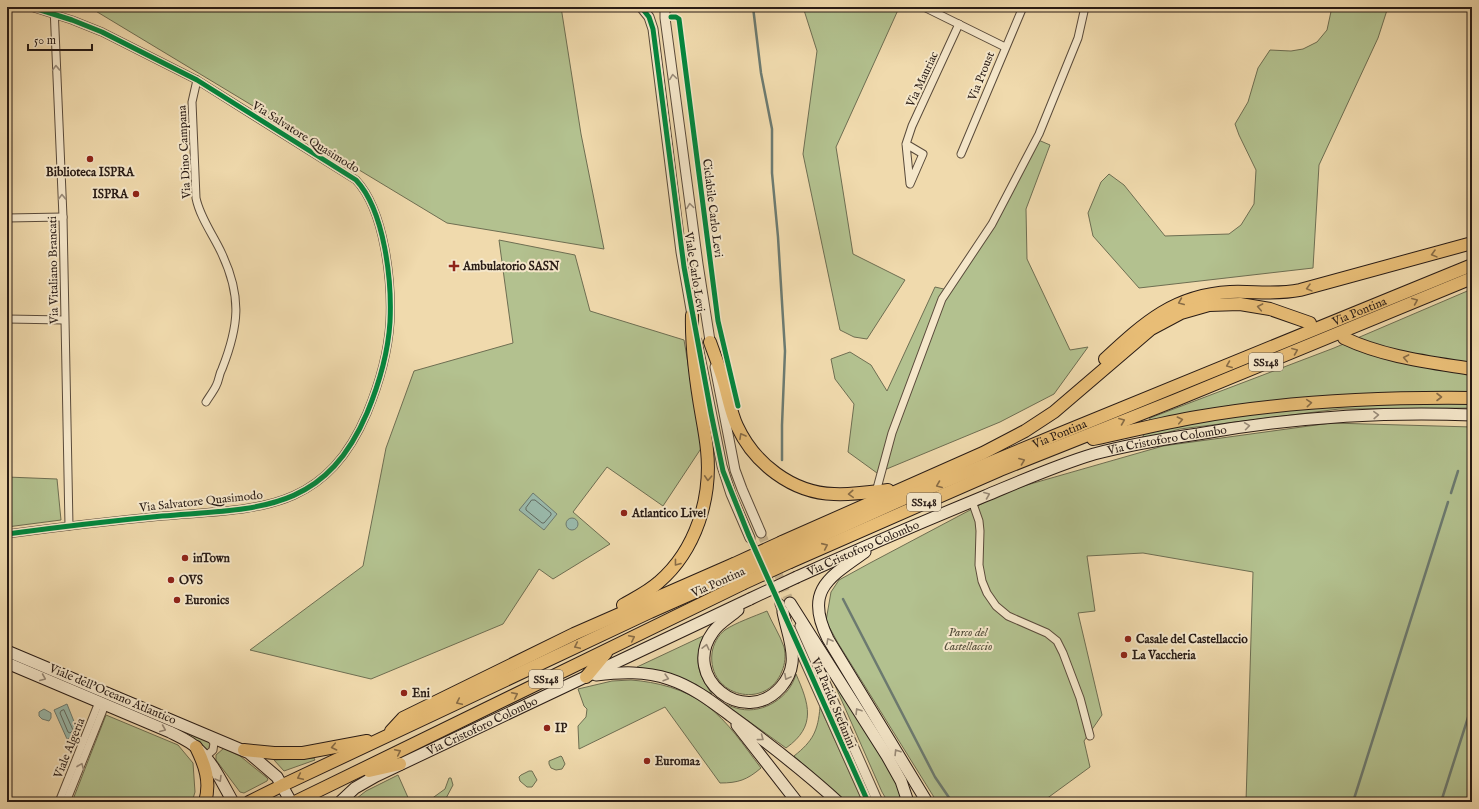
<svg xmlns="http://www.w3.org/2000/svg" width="1479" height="809" font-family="'IM FELL English',serif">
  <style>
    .green { fill: #b3c18f; stroke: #6e6e52 }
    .water { fill: #9abaac; stroke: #6c7a70 }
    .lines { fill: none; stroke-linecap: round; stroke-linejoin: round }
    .shore { stroke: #616a60; stroke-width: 1 }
    .stream { stroke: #6c7a70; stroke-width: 2.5 }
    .tertiary-tunnel { stroke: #c8b48f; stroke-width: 9; stroke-dasharray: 9 4.5; stroke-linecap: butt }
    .minor-casing { stroke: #5a4b3b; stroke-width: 9 }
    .tertiary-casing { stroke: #5a4b3b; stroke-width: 11 }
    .secondary-casing { stroke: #281b15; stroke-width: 13 }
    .primary-casing { stroke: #281b15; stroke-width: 14 }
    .trunk-casing { stroke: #281b15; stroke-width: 14 }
    .minor { stroke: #f5e7ca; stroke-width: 7 }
    .tertiary { stroke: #f5e7ca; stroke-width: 9 }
    .secondary { stroke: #f5e7ca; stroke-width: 11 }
    .primary { stroke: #e8bd76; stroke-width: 12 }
    .trunk { stroke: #e8bd76; stroke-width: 12 }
    .secondary-bridge-casing { stroke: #281b15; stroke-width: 13; stroke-linecap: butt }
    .trunk-bridge-casing { stroke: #281b15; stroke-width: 14; stroke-linecap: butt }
    .secondary-bridge { stroke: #f5e7ca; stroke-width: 11 }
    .trunk-bridge { stroke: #e8bd76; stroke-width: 12 }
    .cycleway-casing { stroke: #f5e7ca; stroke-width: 8 }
    .cycleway { stroke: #00873e; stroke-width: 5 }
    .oneway { stroke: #998b79 }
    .oneway2 { stroke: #886c46 }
    .poi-dot { fill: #8f2418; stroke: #f5e7ca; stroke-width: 1.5 }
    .labels { text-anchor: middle; stroke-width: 4; stroke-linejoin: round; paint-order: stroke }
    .shield { fill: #f5e7ca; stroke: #66584b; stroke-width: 1 }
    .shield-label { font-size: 11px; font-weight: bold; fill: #281b15 }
    .street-label { font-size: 12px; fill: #281b15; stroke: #f5e7ca }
    .poi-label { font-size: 12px; font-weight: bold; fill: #281b15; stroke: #f5e7ca; text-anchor: start }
    .park-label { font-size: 12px; font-style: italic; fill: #524d3a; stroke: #f5e7ca }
  </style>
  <rect width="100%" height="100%" fill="#f0daad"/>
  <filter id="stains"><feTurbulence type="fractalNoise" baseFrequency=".005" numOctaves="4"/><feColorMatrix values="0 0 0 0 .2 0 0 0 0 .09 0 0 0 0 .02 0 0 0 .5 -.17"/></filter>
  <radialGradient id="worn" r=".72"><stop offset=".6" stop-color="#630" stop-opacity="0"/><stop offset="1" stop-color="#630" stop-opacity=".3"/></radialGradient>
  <g class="green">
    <polygon points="89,7 561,7 581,134 604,249 447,223"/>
    <polygon points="803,7 893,7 898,10 836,147 853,254 905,280 867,339 854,337 840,330 803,154 817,51"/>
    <polygon points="1332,7 1388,7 1378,38 1319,165 1313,268 1139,288 1093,236 1088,213 1101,182 1109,174 1124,185 1165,236 1229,234 1241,225 1254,204 1256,170 1239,135 1235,124 1248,102 1258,68 1270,50 1291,51 1303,49 1317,42 1327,30"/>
    <polygon points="1036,139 1050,145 1026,209 1027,259 1070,350 1088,347 1054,394 1000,422 877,473 848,452 854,404 835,379 831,359 850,352 871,365 887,391 935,287 948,290 978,244"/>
    <polygon points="499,240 575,255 590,311 684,340 702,447 663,506 607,467 573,512 610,544 553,579 539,569 503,624 371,679 250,650 363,566 386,448 414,371 513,343"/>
    <polygon points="1472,289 1472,408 1339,409 1180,429 1142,439 1150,418 1334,348"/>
    <polygon points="1331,423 1472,427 1472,802 1246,802 1253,572 1143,553 1087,556 1095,611 1078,613 1102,715 1084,741 1090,767 1042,802 937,802 838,643 826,621 831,592 839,580 870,563 1006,491 1163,446"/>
    <polygon points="7,477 57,479 61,520 7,527"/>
    <path d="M767,611c5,12 13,24 17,36 2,8 1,17 -2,24 -15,40 -75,26 -70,-18 1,-8 6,-18 13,-23 10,-7 30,-14 42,-19z"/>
    <path d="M703,636c-9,24 -6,37 9,58 -24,-12 -48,-21 -75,-27z"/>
    <path d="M796,674c13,30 21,52 -10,74l-61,-44c5,2 10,4 15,5 24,5 50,-12 56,-35z"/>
    <polygon points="830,674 899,786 904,802 888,802 882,792"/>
    <path d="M631,680c26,2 54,9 75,25 22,16 38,41 55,63 -14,12 -23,15 -41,15l-55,-76 -86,42 -1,-23 8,-9 1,-8 -3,-3 -6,-17 34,-8z"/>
    <path d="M820,707l43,95h-17l-52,-46c19,-15 24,-25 26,-49z"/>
    <polygon points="106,715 178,745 193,763 195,792 192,802 72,802"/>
    <polygon points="178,728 210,742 209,748 207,750 180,731"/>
    <polygon points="224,748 240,756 266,777 268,779 267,781 244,793 240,792 216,760 216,755"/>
    <polygon points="561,756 562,757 565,764 562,769 556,770 551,768 549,764 549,761"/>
    <polygon points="314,758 315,760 284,771 274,760"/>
    <polygon points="529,771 532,771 537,780 532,787 527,787 520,781 519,777 521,775"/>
    <polygon points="398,775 410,802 352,802 366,791"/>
    <polygon points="449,778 451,778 453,785 444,802 427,802 445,789"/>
  </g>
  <g class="water">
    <polygon points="533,493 557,514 544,530 519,510"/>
    <circle cx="572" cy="524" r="6"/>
    <polygon points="67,704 79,734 67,739 54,710"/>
    <polygon points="44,709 51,713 51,718 49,721 42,719 39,716 39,712"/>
  </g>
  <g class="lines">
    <g class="shore">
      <polygon points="532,500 535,500 551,513 551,515 544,523 542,523 526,510 526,508"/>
      <polygon points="64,710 73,730 70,733 68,732 60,713 61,711"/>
    </g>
    <g class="stream">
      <polyline points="753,7 761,73 772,129 772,173 778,237 785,351 782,425 782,460"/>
      <polyline points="1451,493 1458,471"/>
      <polyline points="843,599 935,777 952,802"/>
      <polyline points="1353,802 1448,502"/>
      <polyline points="1441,802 1472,705"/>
    </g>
    <g class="tertiary-tunnel">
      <polyline points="761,533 789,600"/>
      <polyline points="750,538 780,604"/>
    </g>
    <g class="minor-casing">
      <g id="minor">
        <polyline points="54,7 63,217 69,526"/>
        <polyline points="924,7 1005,47"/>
        <path d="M197,80l-5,22 4,96c4,20 18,38 26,56 20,43 17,72 0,115 -3,5 -3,12 -6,17 -3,6 -7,11 -10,16"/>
        <polyline points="906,144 923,154 910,184 906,144 912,126 959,24"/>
        <polyline points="961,154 1023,7"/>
        <polyline points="7,218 63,217"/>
        <polyline points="7,319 64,320"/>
        <polyline points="876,492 892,433 942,299 992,224 1039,134 1078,38 1085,7"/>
        <polyline points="972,501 979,521 980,531 979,565 982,581 987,593 996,606 1008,616 1047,633 1057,641 1063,653 1080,698 1090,736"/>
        <path d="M7,534c52,-7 103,-13 155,-18 94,-8 162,-2 205,-103 12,-29 21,-59 23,-91 2,-40 -5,-111 -34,-142l-159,-100 -95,-48 -30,-12 -41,-13"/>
        <polyline points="205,757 213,750 214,743 210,737"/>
        <polyline points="59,802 99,702"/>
        <polyline points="66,802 105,705"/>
      </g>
    </g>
    <g class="tertiary-casing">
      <g id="tertiary">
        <polyline points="641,7 649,17 653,29 681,252 693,321"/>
        <polyline points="665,7 665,18 698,264 711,347"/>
        <polyline points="697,341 722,466 731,494 750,538"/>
        <polyline points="715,367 735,470 742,489 761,533"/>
        <polyline points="780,604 785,618"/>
        <polyline points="800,626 878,802"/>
        <polyline points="791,630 868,802"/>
      </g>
    </g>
    <g class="secondary-casing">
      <g id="secondary">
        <path d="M865,552c-37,26 -61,39 -37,87l99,163"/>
        <path id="s1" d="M797,577c62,-28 125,-55 188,-81 36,-15 72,-31 109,-42 34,-9 69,-15 104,-20 91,-16 182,-23 274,-19"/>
        <polyline points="790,603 887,756 901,781 908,802"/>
        <path d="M738,610c-9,8 -18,12 -25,22 -33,45 31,97 68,55 6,-7 10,-15 11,-24 2,-16 -6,-35 -9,-51"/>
        <polyline points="7,651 249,753 277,777 291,802"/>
        <path d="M7,663l163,69c10,5 22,10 29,18 15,14 24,35 34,52"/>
        <path d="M596,675c25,-3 49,-4 73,4 24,8 42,22 62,37 37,27 73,55 107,86"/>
        <polyline points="737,725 797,802"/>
        <path id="s2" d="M340,802l15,-14 21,-12 374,-177"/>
      </g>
    </g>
    <g class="primary-casing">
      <g id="primary">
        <path d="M196,747c9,18 15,35 9,55"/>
        <polyline points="249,802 283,785"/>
      </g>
    </g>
    <g class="trunk-casing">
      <g id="trunk">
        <path d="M1344,338c40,19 85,24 128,31"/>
        <path d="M710,342c6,17 13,34 17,52 3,11 5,21 10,32 17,37 55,67 97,68 18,1 37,-2 54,-4"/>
        <path d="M1105,359c39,-36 69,-64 125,-67 24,-1 46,3 70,-2l172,-47"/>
        <path d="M1093,439c34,-7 69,-16 104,-22 91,-16 183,-20 275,-19"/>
        <polyline points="782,542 983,453 1025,431 1054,412 1151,329 1181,313 1209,305 1240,304 1270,309 1310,323"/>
        <path id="s3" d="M786,552l117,-53 151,-63 418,-171"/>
        <polyline points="790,562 1000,470 1176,400 1472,278"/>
        <path d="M623,605c12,-7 25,-13 36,-23 37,-32 53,-84 48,-132 -1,-11 -3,-22 -5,-33 -6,-34 -11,-68 -10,-102"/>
        <polyline points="586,677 606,653"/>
        <polyline points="391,731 403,718 574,634 734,564"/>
        <polyline points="244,750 274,753 303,753 367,741"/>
        <polyline points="369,771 400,764"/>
        <polyline points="283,785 650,612 738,573"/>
        <polyline points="295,802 742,584"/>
      </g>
    </g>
    <use href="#minor" class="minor"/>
    <use href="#tertiary" class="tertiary"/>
    <use href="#secondary" class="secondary"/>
    <use href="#primary" class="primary"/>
    <use href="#trunk" class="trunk"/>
    <g class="secondary-bridge-casing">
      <polyline id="secondary-bridge" points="750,599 797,577"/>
    </g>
    <g class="trunk-bridge-casing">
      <g id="trunk-bridge">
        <polyline points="734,564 782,542"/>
        <polyline points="738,573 786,552"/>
        <polyline points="742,584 790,562"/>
      </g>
    </g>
    <use href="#secondary-bridge" class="secondary-bridge"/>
    <use href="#trunk-bridge" class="trunk-bridge"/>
    <g class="cycleway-casing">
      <g id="cycleway">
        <polyline points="641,7 649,17 653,29 684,267 711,413 723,471 749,536 868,802"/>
        <polyline points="671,17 676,17 679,19 718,321 738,406"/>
        <path d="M7,534c52,-7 103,-13 155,-18 94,-8 162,-2 205,-103 12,-29 21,-59 23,-91 2,-40 -5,-111 -34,-142l-159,-100 -95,-48 -30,-12 -41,-13"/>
      </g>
    </g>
    <use href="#cycleway" class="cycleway"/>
  </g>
  <defs><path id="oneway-chevron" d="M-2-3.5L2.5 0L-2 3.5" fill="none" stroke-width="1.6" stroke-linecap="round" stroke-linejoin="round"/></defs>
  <g class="oneway">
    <use href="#oneway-chevron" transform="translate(56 68) rotate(-92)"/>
    <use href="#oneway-chevron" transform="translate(673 77) rotate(-98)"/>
    <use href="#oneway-chevron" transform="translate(62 197) rotate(-92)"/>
    <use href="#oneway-chevron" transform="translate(690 206) rotate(-98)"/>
    <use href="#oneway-chevron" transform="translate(1376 415) rotate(-2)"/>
    <use href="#oneway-chevron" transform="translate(1247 426) rotate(-8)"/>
    <use href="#oneway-chevron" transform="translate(987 495) rotate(-22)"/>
    <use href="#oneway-chevron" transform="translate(829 641) rotate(-119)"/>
    <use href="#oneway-chevron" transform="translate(706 647) rotate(-77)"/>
    <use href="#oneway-chevron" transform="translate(787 677) rotate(118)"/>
    <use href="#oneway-chevron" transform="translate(43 678) rotate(23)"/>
    <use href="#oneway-chevron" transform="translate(666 678) rotate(16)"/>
    <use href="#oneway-chevron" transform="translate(858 711) rotate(-122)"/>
    <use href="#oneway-chevron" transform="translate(163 729) rotate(23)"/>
    <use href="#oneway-chevron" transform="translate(761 738) rotate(37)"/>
    <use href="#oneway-chevron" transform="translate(897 752) rotate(-122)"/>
    <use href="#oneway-chevron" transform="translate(81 766) rotate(-68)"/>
    <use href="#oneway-chevron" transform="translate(219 779) rotate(59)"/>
  </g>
  <g class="oneway2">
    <use href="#oneway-chevron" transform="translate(1434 254) rotate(165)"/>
    <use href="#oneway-chevron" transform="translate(1309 288) rotate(165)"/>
    <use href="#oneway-chevron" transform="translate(1415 301) rotate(-23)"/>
    <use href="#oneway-chevron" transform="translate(1181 302) rotate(157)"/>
    <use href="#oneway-chevron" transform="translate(1260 307) rotate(-169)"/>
    <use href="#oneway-chevron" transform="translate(1295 351) rotate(-22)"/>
    <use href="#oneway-chevron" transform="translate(1406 358) rotate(-169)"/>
    <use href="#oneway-chevron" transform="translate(1229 365) rotate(158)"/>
    <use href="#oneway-chevron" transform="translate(1439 397)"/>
    <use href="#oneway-chevron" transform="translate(1309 403) rotate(-5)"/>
    <use href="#oneway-chevron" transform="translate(1180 420) rotate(-12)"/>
    <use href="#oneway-chevron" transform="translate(1122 421) rotate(-22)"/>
    <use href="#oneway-chevron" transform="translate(742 436) rotate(-119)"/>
    <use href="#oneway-chevron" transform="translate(1022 461) rotate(-21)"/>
    <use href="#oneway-chevron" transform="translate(708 478) rotate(93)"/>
    <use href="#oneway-chevron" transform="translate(939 485) rotate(158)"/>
    <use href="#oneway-chevron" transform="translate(851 494) rotate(176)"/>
    <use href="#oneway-chevron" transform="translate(825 546) rotate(-24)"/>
    <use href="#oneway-chevron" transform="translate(677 563) rotate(128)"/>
    <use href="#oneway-chevron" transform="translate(632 638) rotate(-26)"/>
    <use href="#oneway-chevron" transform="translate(577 646) rotate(155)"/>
    <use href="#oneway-chevron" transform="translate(515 695) rotate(-26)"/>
    <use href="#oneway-chevron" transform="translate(459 702) rotate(155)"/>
    <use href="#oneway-chevron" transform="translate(334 747) rotate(168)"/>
    <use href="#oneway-chevron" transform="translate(398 752) rotate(-26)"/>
    <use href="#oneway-chevron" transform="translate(300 777) rotate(155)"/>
  </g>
  <g class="poi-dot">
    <circle cx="90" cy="159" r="4"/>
    <circle cx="136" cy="194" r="4"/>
    <path d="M452 260h4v4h4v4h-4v4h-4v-4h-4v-4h4z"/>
    <circle cx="624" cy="513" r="4"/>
    <circle cx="185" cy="558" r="4"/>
    <circle cx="171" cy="580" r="4"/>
    <circle cx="177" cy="600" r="4"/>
    <circle cx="1128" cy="639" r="4"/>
    <circle cx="1124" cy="655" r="4"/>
    <circle cx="404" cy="693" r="4"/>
    <circle cx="547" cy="728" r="4"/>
    <circle cx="647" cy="761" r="4"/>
  </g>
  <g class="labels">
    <g class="shield">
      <rect x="1249" y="353" width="34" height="18" rx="3"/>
      <rect x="907" y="493" width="34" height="18" rx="3"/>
      <rect x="529" y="670" width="34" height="18" rx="3"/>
    </g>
    <g class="shield-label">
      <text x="1266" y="366">SS148</text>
      <text x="924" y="506">SS148</text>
      <text x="546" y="683">SS148</text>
    </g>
    <g class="street-label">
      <text transform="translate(981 76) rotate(-68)" y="4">Via Proust</text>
      <text transform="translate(922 79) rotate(-65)" y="4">Via Mauriac</text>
      <text transform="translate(306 137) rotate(32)" y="4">Via Salvatore Quasimodo</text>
      <text transform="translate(184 152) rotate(-93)" y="4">Via Dino Campana</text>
      <text transform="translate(713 208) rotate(83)" y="4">Ciclabile Carlo Levi</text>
      <text transform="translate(53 270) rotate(-91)" y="4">Via Vitaliano Brancati</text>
      <text transform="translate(695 272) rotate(81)" y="4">Viale Carlo Levi</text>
      <text dy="4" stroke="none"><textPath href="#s3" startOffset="622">Via Pontina</textPath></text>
      <text dy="4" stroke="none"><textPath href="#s3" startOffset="298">Via Pontina</textPath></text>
      <text dy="4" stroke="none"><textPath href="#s1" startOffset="396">Via Cristoforo Colombo</textPath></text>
      <text transform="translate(201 501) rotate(-6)" y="4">Via Salvatore Quasimodo</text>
      <text dy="4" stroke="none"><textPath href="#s1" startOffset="72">Via Cristoforo Colombo</textPath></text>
      <text transform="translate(718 582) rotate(-24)" y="4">Via Pontina</text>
      <text transform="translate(113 694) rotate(23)" y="4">Viale dell'Oceano Atlantico</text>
      <text transform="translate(834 703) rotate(67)" y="4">Via Paride Stefanini</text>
      <text dy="4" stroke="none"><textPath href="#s2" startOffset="162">Via Cristoforo Colombo</textPath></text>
      <text transform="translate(69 748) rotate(-68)" y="4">Viale Algeria</text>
    </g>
    <g class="poi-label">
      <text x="90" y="176" text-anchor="middle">Biblioteca ISPRA</text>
      <text x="128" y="198" text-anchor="end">ISPRA</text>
      <text x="463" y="270">Ambulatorio SASN</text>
      <text x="632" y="517">Atlantico Live!</text>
      <text x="193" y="562">inTown</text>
      <text x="179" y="584">OVS</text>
      <text x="185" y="604">Euronics</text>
      <text x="1136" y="643">Casale del Castellaccio</text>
      <text x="1132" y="659">La Vaccheria</text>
      <text x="412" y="697">Eni</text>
      <text x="555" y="732">IP</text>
      <text x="655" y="765">Euroma2</text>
    </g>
    <g class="park-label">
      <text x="968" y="636">Parco del<tspan x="968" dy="14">Castellaccio</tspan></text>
    </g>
  </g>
  <rect width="1479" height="809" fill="none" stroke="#f0daad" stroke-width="24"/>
  <rect x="8" y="8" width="1463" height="793" fill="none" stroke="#281b15" stroke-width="2"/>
  <rect x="12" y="12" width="1455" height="785" fill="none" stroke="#281b15"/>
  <path d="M28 44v6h64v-6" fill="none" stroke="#281b15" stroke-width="2"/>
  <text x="34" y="44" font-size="12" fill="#281b15" stroke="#f5e7ca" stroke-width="3" paint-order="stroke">50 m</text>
  <rect width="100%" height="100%" filter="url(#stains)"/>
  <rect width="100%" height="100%" fill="url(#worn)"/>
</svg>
